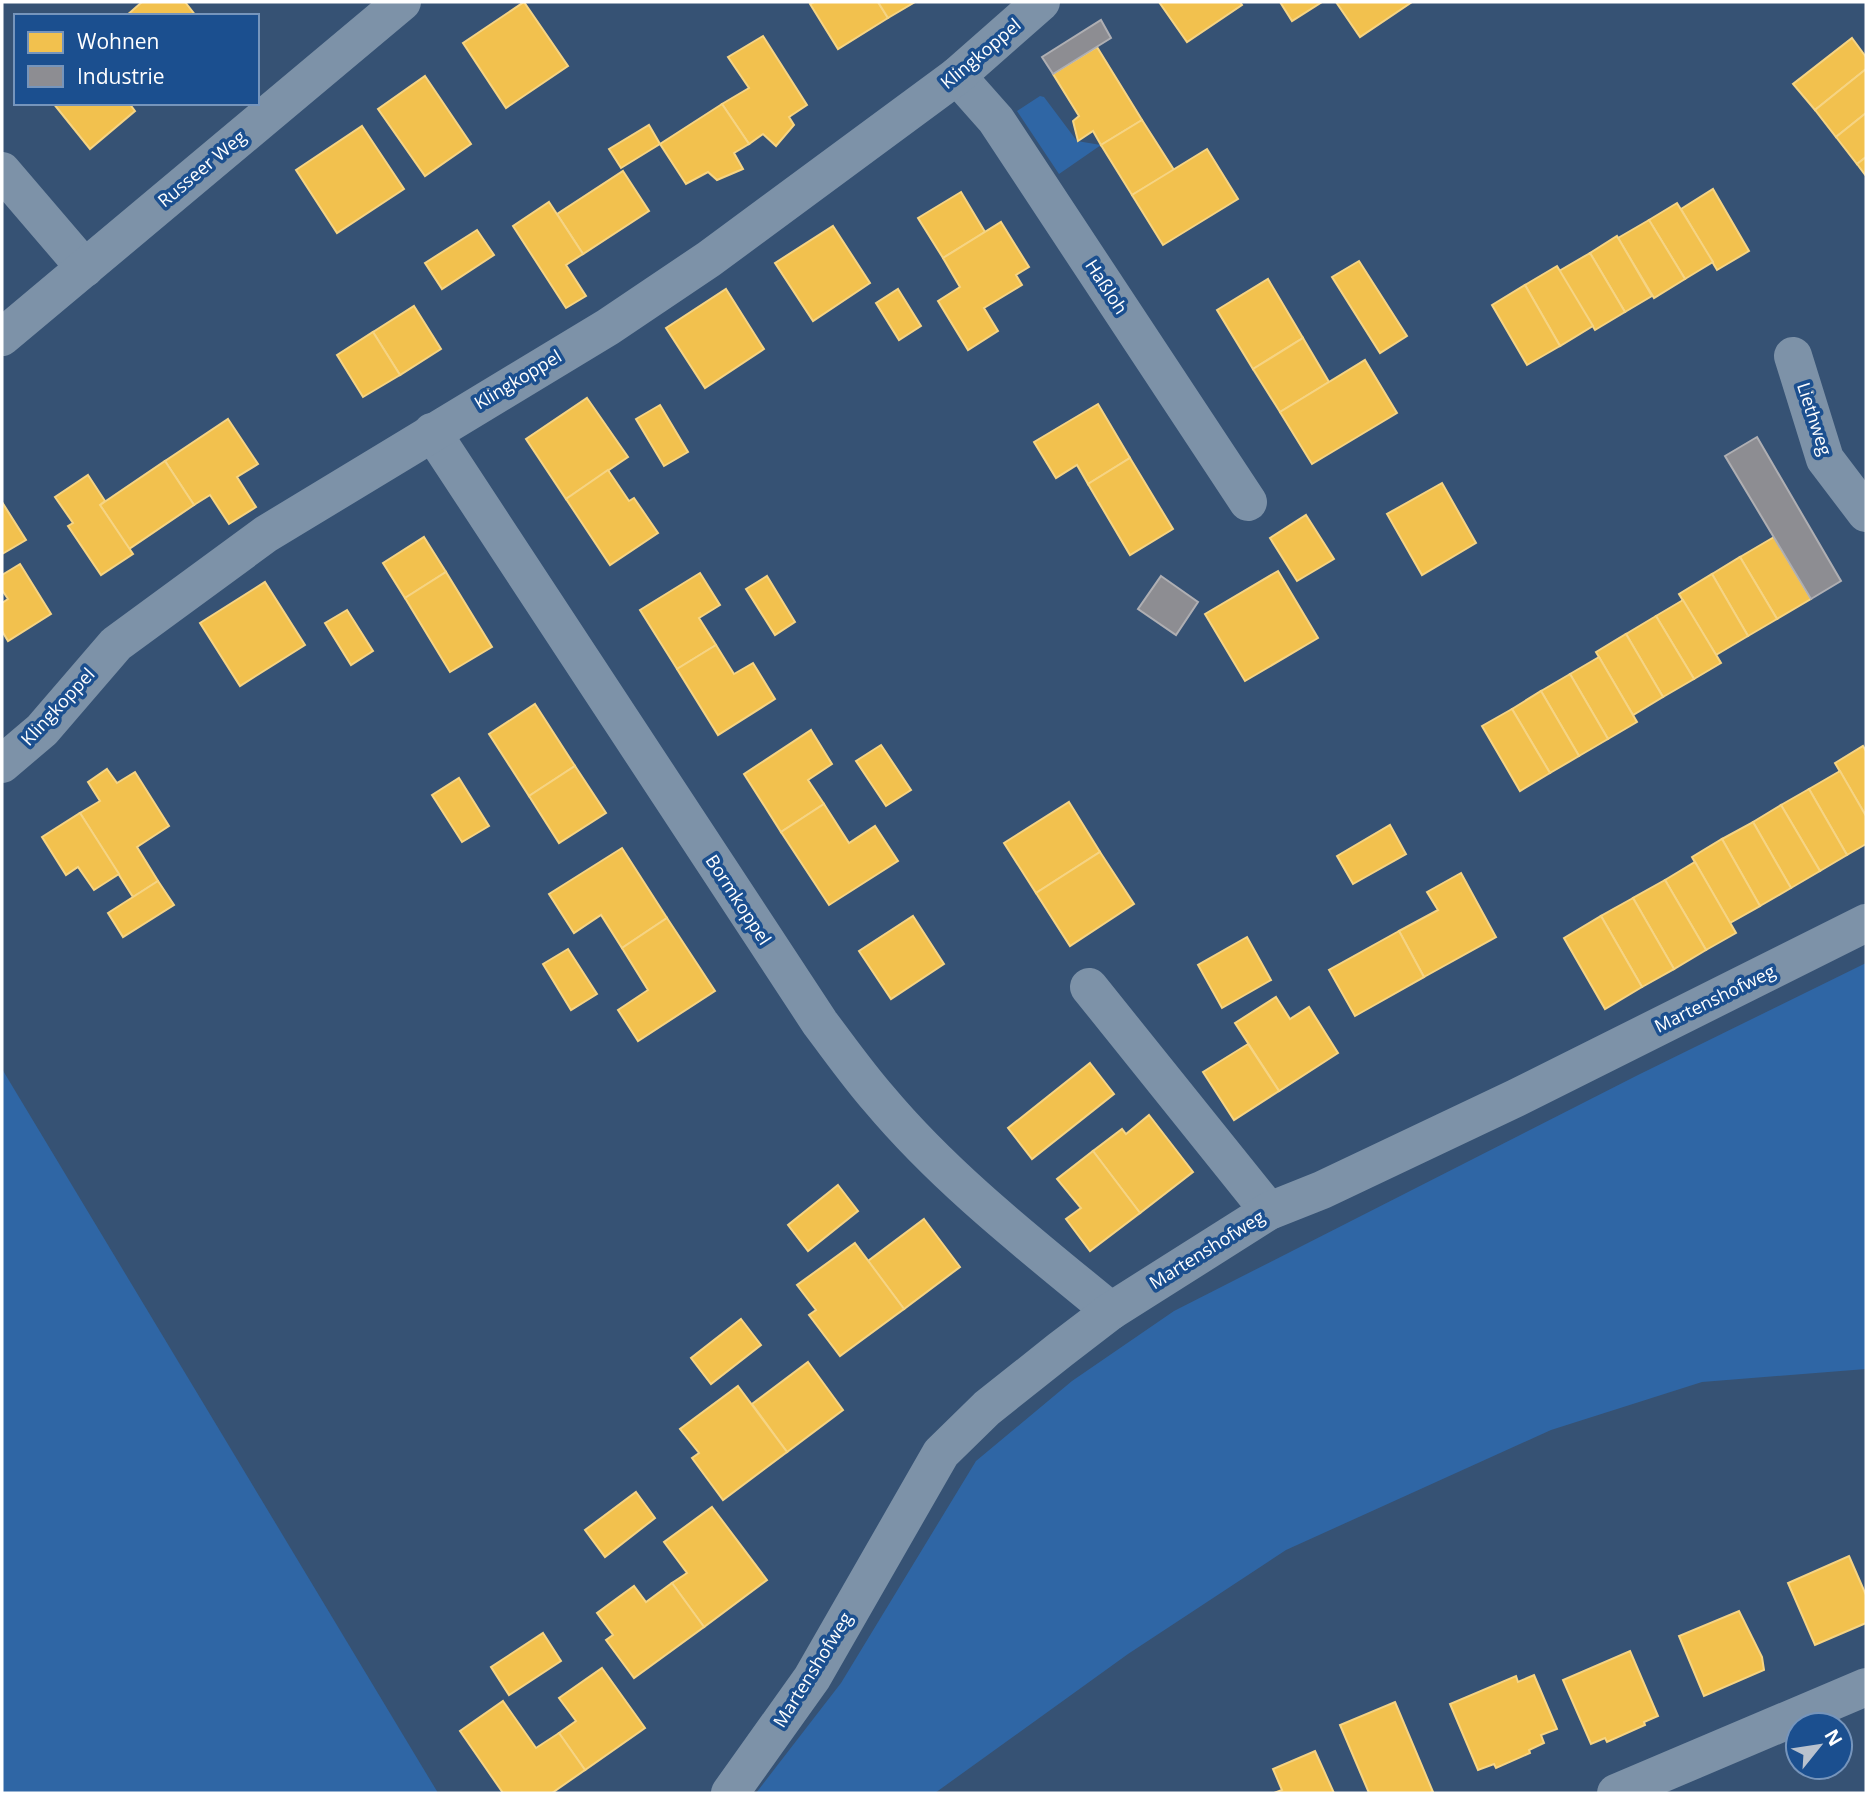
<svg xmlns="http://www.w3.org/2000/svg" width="1868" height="1795" font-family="'Open Sans',sans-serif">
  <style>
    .green { fill: #2f66a5 }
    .homes { fill: #f2c14e; stroke: #f6d483; stroke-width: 2 }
    .industry { fill: #8d8d92; stroke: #afafb3; stroke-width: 2 }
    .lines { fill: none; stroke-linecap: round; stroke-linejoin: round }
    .minor { stroke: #7d92a8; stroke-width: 38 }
    .labels { text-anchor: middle; stroke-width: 7; stroke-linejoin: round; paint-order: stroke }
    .street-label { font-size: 18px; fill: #fff; stroke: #1b4f8f }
  </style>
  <rect width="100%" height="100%" fill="#365274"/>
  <g class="green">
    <polygon points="1040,96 1044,97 1077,141 1101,145 1059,174 1017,111"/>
    <polygon points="1866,963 1866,1369 1702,1382 1551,1430 1286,1550 1128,1654 935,1793 756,1793 841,1683 976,1461 1072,1381 1174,1311 1638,1075"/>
    <polygon points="2,1069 438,1793 2,1793"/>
  </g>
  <g class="homes">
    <polygon points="142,2 185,2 196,16 126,16"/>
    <polygon points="524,2 568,66 506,108 463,43"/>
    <polygon points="814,2 878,2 888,18 838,49 810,4"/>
    <polygon points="878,2 915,2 888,18"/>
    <polygon points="1159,2 1240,2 1242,5 1187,42"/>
    <polygon points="1280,2 1322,2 1292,21"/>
    <polygon points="1336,2 1412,2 1360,37"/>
    <polygon points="763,36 807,105 789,117 794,125 776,146 763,134 749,144 722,104 749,88 728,57"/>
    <polygon points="1852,38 1866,57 1866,69 1815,110 1793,84"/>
    <polygon points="1097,47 1142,120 1101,145 1093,131 1078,141 1073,121 1079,116 1053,74"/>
    <polygon points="1866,69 1866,113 1836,137 1815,110"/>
    <polygon points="425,76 471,144 425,176 378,109"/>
    <polygon points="53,103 129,103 135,111 90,149"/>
    <polygon points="722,104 749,144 734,153 743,169 717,180 708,172 686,184 660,144"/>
    <polygon points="1866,113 1866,157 1857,164 1836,137"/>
    <polygon points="1142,120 1174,170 1132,195 1101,145"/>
    <polygon points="649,125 660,144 621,168 609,149"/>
    <polygon points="362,126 404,189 337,233 296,170"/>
    <polygon points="1207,149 1238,199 1163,245 1132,195"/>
    <polygon points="1866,157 1866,176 1857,164"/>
    <polygon points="623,171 649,211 583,254 557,214"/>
    <polygon points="1713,189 1749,251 1717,270 1681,209"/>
    <polygon points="961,192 985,232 943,258 918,218"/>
    <polygon points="549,202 583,254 566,265 586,296 566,308 513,226"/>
    <polygon points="1677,203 1713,262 1685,279 1649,220"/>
    <polygon points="1649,220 1685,279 1654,298 1618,238"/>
    <polygon points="1001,222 1029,267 1016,275 1022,285 984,308 998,331 968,350 938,301 960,287 943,258"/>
    <polygon points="833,226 870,283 813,321 775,263"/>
    <polygon points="477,230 494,255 442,289 425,263"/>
    <polygon points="1617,236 1652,296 1625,312 1590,253"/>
    <polygon points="1590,253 1625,312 1595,330 1559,271"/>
    <polygon points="1359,261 1407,336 1380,353 1332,277"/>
    <polygon points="1557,266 1593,326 1560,346 1525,285"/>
    <polygon points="1268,279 1303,338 1253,369 1217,310"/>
    <polygon points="1525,285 1560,346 1527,365 1492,305"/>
    <polygon points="726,289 764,349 705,388 666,328"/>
    <polygon points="898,289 921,326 899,340 876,303"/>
    <polygon points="414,306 441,349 400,375 373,332"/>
    <polygon points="373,332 400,375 363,397 337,355"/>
    <polygon points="1303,338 1329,382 1280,412 1253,369"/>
    <polygon points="1365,360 1397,413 1312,464 1280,412"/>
    <polygon points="587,398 628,457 566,499 526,439"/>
    <polygon points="1098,404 1130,458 1088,484 1077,465 1056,478 1034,442"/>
    <polygon points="660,405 688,452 664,466 636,419"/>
    <polygon points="228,419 258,464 237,477 256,507 229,524 210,495 194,505 165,461"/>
    <polygon points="1130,458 1173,529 1130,555 1088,484"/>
    <polygon points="165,461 194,505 129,549 100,505"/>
    <polygon points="608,470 629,501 634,498 658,533 610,565 566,499"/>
    <polygon points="88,475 105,501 100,505 133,554 101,575 68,526 73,523 55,497"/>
    <polygon points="1442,483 1476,543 1422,575 1387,514"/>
    <polygon points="2,502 26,540 2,554"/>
    <polygon points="1306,515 1334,559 1297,581 1270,538"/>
    <polygon points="424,537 446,572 405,598 383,563"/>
    <polygon points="1774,537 1811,599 1777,619 1740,557"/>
    <polygon points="1740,557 1777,619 1748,636 1712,574"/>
    <polygon points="20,564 51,614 8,641 2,631 2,603 8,599 2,590 2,575"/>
    <polygon points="1278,571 1318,638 1245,681 1205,614"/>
    <polygon points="446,572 492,647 450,672 405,598"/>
    <polygon points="700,573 720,605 699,618 716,645 677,669 640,610"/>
    <polygon points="1712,574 1748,636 1716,655 1679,594"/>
    <polygon points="767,576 795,622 775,635 746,589"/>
    <polygon points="265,582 305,645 240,686 200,623"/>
    <polygon points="1683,600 1721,663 1694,679 1656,616"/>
    <polygon points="347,610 373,651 351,665 325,623"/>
    <polygon points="1656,616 1694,679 1663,697 1626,634"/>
    <polygon points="1626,634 1663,697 1633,715 1596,652"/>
    <polygon points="716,645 734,674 753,663 775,699 718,735 677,669"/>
    <polygon points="1599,657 1637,722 1608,739 1570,674"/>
    <polygon points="1570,674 1608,739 1579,756 1541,691"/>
    <polygon points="1541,691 1579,756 1550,773 1512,709"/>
    <polygon points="535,704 575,766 529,796 489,734"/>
    <polygon points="1512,709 1550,773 1520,791 1482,726"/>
    <polygon points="811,730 832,764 808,780 824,804 781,832 744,774"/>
    <polygon points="881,745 911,790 886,806 856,761"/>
    <polygon points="1863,746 1866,751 1866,816 1835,763"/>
    <polygon points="575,766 606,813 559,843 529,796"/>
    <polygon points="107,769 117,783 135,772 169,826 137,847 158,881 133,897 80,813 100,801 88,782"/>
    <polygon points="1840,771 1866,816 1866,844 1847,855 1809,789"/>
    <polygon points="459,778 489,826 462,842 432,795"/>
    <polygon points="1809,789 1847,855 1820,871 1781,805"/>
    <polygon points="1069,802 1100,852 1036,893 1004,843"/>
    <polygon points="824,804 849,843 875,826 898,861 829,905 781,832"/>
    <polygon points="1781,805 1820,871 1791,888 1753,822"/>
    <polygon points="80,813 119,874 94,890 78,867 66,875 42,837"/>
    <polygon points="1753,822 1791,888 1760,906 1722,839"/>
    <polygon points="1390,825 1406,854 1353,884 1337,856"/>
    <polygon points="1722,839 1760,906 1730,923 1692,857"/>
    <polygon points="622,848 667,918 622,948 601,915 574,933 549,894"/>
    <polygon points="1100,852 1134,904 1070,946 1036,893"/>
    <polygon points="1695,862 1736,933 1706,950 1665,880"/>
    <polygon points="1461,873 1496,937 1424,977 1399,931 1438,910 1427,892"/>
    <polygon points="1665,880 1706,950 1674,969 1633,898"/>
    <polygon points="158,881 174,905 123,937 108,913"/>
    <polygon points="1633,898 1674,969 1642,987 1601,916"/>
    <polygon points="913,916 944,964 891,999 859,951"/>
    <polygon points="1601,916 1642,987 1605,1009 1564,938"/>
    <polygon points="667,918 715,991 638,1041 618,1010 648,990 622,948"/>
    <polygon points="1399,931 1424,977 1355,1016 1329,970"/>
    <polygon points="1247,937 1271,980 1222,1008 1198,965"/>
    <polygon points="568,949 597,994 571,1010 543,964"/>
    <polygon points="1276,997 1290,1019 1309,1007 1338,1053 1279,1091 1235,1023"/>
    <polygon points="1248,1044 1279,1091 1234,1120 1203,1072"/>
    <polygon points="1090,1063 1114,1094 1032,1159 1008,1128"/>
    <polygon points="1149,1115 1193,1172 1140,1213 1093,1151 1122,1129 1126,1134"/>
    <polygon points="1093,1151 1140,1213 1090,1251 1066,1219 1081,1208 1057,1179"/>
    <polygon points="838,1185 858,1211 808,1251 788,1225"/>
    <polygon points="924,1219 960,1267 904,1309 868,1261"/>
    <polygon points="855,1243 904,1309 840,1356 809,1315 816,1310 797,1285"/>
    <polygon points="741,1319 761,1345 711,1384 691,1358"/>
    <polygon points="808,1362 843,1410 787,1452 752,1404"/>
    <polygon points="738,1386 787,1452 723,1500 692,1458 699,1453 680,1429"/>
    <polygon points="636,1492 655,1518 605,1557 585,1530"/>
    <polygon points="712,1507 767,1580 704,1627 672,1583 687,1573 664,1542"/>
    <polygon points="1849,1556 1866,1595 1866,1623 1815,1645 1788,1583"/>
    <polygon points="672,1583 704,1627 634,1678 606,1640 613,1635 597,1613 634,1586 646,1602"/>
    <polygon points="1739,1611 1762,1657 1764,1670 1704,1696 1679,1636"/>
    <polygon points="543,1633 561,1661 509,1695 491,1667"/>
    <polygon points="1630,1651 1658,1716 1644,1722 1645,1725 1607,1742 1605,1738 1591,1744 1563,1680"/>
    <polygon points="602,1668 645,1728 585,1770 559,1733 576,1721 559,1698"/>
    <polygon points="1534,1675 1557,1729 1541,1735 1544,1743 1529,1750 1530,1753 1496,1768 1494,1764 1478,1770 1450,1704 1516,1676 1518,1682"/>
    <polygon points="503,1701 536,1748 559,1733 585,1770 552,1793 503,1793 460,1731"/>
    <polygon points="1395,1702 1433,1792 1430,1793 1369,1793 1340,1725"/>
    <polygon points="1315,1751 1334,1793 1274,1793 1282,1790 1273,1769"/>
  </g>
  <g class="industry">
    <polygon points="1101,20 1111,38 1053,74 1042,57"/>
    <polygon points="1757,437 1841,581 1811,599 1725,456"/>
    <polygon points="1161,576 1198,602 1176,635 1138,609"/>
  </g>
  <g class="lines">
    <g class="minor">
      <polyline points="957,76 996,120 1248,502"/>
      <polyline points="2,171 85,268"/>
      <polyline points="2,337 402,2"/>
      <polyline points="1793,356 1825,459 1866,513"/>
      <path d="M432,432l388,591c19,25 38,52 59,76 67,80 152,146 232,212"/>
      <polyline points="2,764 42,730 116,644 266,534 608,327 709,259 957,76 1041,2"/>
      <polyline points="1089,987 1269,1211"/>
      <polyline points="730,1793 812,1678 941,1453 987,1408 1060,1350 1111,1311 1269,1211 1322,1190 1516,1098 1866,923"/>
      <polyline points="1616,1793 1866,1687"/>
    </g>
  </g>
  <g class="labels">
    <g class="street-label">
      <text transform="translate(981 54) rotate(-40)" y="6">Klingkoppel</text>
      <text transform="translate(202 169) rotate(-40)" y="6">Russeer Weg</text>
      <text transform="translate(1106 287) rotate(57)" y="6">Haßloh</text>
      <text transform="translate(518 380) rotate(-31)" y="6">Klingkoppel</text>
      <text transform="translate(1814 419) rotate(72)" y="6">Liethweg</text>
      <text transform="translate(58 707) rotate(-47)" y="6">Klingkoppel</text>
      <text transform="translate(738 900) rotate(57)" y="6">Bormkoppel</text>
      <text transform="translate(1715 999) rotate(-26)" y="6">Martenshofweg</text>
      <text transform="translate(1207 1250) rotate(-32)" y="6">Martenshofweg</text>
      <text transform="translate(813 1670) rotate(-58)" y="6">Martenshofweg</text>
    </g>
  </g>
  <rect width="1868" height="1795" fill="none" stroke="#ffffff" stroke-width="7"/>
  <rect x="14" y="14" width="245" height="91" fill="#1b4f8f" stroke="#7695bc" stroke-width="2"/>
  <rect x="28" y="32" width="35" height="21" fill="#f2c14e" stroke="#7695bc" stroke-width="2"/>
  <text x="77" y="49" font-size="21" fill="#ffffff">Wohnen</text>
  <rect x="28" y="66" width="35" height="21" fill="#8d8d92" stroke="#7695bc" stroke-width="2"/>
  <text x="77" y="84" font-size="21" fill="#ffffff">Industrie</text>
  <g transform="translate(1819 1746) rotate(60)"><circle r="33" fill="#1b4f8f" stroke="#7695bc" stroke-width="2"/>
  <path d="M0-5L12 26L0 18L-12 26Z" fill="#b9c2ce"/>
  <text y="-10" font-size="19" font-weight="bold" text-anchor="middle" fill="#ffffff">N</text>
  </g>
</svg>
